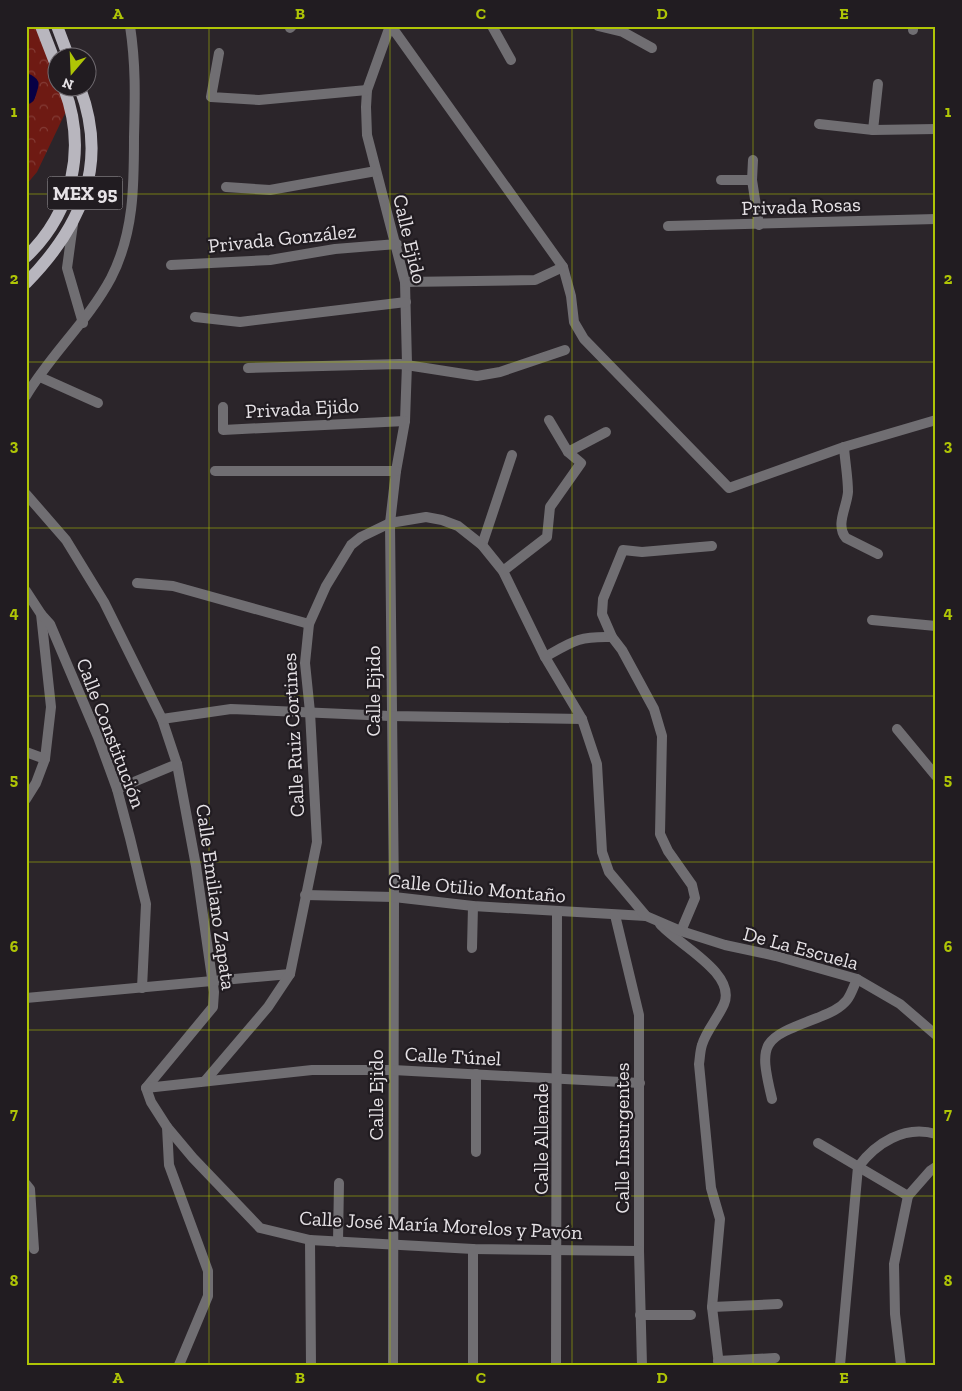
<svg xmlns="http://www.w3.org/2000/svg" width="962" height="1391" font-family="'Zilla Slab',serif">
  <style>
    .forest { fill: url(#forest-crowns) }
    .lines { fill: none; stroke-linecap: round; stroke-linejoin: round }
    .river { stroke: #070044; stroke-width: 19 }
    .minor { stroke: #706e72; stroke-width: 10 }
    .major { stroke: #b8b6be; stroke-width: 12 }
    .grid { fill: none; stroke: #afc506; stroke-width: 1; stroke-opacity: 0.55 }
    .labels { text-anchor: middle; stroke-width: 4.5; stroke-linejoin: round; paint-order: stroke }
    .shield { fill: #211c21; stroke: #aba7ab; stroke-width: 1 }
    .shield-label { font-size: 19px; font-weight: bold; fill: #e6e2e6 }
    .street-label { font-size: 20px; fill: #e6e2e6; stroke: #211c21 }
    .neatline { fill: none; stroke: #afc506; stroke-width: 2 }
    .grid-label { font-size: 16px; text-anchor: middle; font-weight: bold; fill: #afc506 }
  </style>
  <defs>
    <pattern id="forest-crowns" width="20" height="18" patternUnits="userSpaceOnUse" patternTransform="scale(1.25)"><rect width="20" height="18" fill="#6e1a13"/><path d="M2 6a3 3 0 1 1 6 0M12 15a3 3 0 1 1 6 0" fill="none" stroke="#833b35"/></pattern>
  </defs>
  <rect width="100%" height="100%" fill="#2b252a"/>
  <polygon class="forest" points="26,26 41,26 57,70 58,88 64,88 70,103 37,172 26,185"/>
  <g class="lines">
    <polyline class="river" points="26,83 29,85 26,95"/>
    <g class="minor">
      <polyline points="390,26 367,90 366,107 367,135 405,282 407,364 405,421 396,471 390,523 394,897 393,1365"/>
      <polyline points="391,26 563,267 571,296 574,322 584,339 729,488 844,447 936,420"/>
      <polyline points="492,26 511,60"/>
      <polyline points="598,26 623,32 652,48"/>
      <polyline points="913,26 913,30"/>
      <polyline points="290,28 292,26"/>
      <polyline points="219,53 211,97 259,100 367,90"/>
      <polyline points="819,124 873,130 936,129"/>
      <polyline points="873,130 878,84"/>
      <polyline points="753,160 752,180 759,225"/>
      <polyline points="721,180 752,180"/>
      <polyline points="226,187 270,190 376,171"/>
      <polyline points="73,224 67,268 83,323"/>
      <polyline points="668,226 936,219"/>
      <polyline points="171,265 270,260 335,249 397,244"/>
      <polyline points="405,282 535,280 563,267"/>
      <polyline points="195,317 240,322 406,302"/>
      <polyline points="248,368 400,364 477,376 500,372 565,350"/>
      <polyline points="40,377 98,403"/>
      <path d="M26,396c25,-42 62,-75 85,-118 23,-45 23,-92 23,-141 1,-39 2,-72 -4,-111"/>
      <polyline points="223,407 223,430 405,421"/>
      <path d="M844,447c1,15 4,30 4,45 -1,15 -13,33 -2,46l32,16"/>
      <polyline points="568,452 606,432"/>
      <polyline points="215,471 396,471"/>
      <polyline points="26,494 66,540 104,602 162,719 177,764 196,866 214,992 213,1007 146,1088 151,1102 167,1127 169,1165 208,1271 208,1296 179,1365"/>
      <polyline points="482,545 512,455"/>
      <polyline points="503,571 547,537 550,507 581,463 568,452 549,420"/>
      <polyline points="137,583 173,586 309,624"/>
      <polyline points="26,591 41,614 51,707 45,759 36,783 26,799"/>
      <polyline points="41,614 50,624 98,737 117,789 130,838 146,904 142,988"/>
      <polyline points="872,620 936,626"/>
      <path d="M545,657c28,-16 34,-21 67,-20"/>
      <polyline points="162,719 231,709 390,716 582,719"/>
      <polyline points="897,729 936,776"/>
      <polyline points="26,752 45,759"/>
      <polyline points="117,789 177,764"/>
      <polyline points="305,895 394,897 473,906 646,916"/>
      <polyline points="615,915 639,1015 639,1251 642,1365"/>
      <path d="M660,924c17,20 77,49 64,80 -6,14 -18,27 -22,41 -2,6 -2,13 -3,19l12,124 9,31 -8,88 7,58"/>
      <polyline points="681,931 695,898 692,885 668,851 660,834 662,736 654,709 622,650 612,637 602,614 603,599 623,550 642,552 712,546"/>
      <polyline points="472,948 473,906"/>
      <polyline points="26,998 290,974"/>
      <polyline points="476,1074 476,1152"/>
      <polyline points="205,1081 268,1007 290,974 317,842 310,712 305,663 309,624 326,586 351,545 361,537 390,523 426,517 442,520 458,526 482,545 503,571 545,657 582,719 597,764 602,852 609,872 646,916 681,931 725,945 776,956 857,979 900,1004 936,1035"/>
      <polyline points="146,1088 312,1070 393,1070 640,1083"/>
      <path d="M772,1099c-14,-58 -10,-60 45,-81 10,-4 22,-8 30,-18 4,-5 7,-14 10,-21"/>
      <polyline points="167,1127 193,1158 260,1228 310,1240 473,1249 639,1251"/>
      <polyline points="818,1143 908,1196"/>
      <polyline points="26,1184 30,1189 34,1249"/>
      <polyline points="310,1240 311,1365"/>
      <polyline points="338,1242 339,1183"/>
      <polyline points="473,1249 473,1365"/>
      <polyline points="712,1307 778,1304"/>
      <polyline points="640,1315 691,1315"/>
      <polyline points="718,1361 775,1358"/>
      <polyline points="556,1365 557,912"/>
      <path d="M840,1365l18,-198c18,-24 46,-42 78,-33"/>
      <polyline points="901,1365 895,1314 894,1264 908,1196 930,1171 936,1167"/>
    </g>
    <g class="major">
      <polyline points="41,26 58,70"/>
      <polyline points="57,26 69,58"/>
      <path d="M26,257c47,-45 61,-109 38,-169"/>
      <path d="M26,283c55,-56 83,-118 54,-195"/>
    </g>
  </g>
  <path class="grid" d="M209,26v1339M390,26v1339M572,26v1339M753,26v1339M26,194h910M26,362h910M26,528h910M26,696h910M26,862h910M26,1030h910M26,1196h910"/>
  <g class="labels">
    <rect class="shield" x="47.5" y="176.5" width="75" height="33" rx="4"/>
    <g class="shield-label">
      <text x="85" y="200">MEX 95</text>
    </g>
    <g class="street-label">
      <text transform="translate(801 206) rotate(-2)" y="7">Privada Rosas</text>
      <text transform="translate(282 238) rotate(-6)" y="7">Privada González</text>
      <text transform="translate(410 239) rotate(77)" y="7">Calle Ejido</text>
      <text transform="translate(302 408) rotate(-3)" y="7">Privada Ejido</text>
      <text transform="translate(373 691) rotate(-90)" y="7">Calle Ejido</text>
      <text transform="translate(111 733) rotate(69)" y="7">Calle Constitución</text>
      <text transform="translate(293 735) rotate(-93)" y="7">Calle Ruiz Cortines</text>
      <text transform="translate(477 888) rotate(5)" y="7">Calle Otilio Montaño</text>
      <text transform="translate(216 897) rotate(82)" y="7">Calle Emiliano Zapata</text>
      <text transform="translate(801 948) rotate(15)" y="7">De La Escuela</text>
      <text transform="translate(453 1056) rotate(3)" y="7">Calle Túnel</text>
      <text transform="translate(376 1095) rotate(-90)" y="7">Calle Ejido</text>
      <text transform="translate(622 1138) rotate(-90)" y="7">Calle Insurgentes</text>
      <text transform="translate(541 1139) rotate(-90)" y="7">Calle Allende</text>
      <text transform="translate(441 1225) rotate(3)" y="7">Calle José María Morelos y Pavón</text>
    </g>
  </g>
  <rect width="962" height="1391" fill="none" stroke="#211c21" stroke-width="55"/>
  <g transform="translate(72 72) rotate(199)"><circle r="24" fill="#211c21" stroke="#706b70"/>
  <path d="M0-4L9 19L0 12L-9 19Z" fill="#afc506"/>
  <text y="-8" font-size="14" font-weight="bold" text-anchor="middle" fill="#e6e2e6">N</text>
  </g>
  <rect x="28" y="28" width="906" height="1336" class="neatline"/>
  <g class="grid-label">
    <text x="118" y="19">A</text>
    <text x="300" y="19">B</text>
    <text x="481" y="19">C</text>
    <text x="662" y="19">D</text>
    <text x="844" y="19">E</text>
    <text x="14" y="117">1</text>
    <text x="948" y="117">1</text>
    <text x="14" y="284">2</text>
    <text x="948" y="284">2</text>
    <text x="14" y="451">3</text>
    <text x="948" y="451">3</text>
    <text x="14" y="618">4</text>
    <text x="948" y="618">4</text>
    <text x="14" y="785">5</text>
    <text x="948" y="785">5</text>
    <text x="14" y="952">6</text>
    <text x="948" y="952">6</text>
    <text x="14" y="1119">7</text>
    <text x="948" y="1119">7</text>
    <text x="14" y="1286">8</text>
    <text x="948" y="1286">8</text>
    <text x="118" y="1383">A</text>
    <text x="300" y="1383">B</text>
    <text x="481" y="1383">C</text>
    <text x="662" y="1383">D</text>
    <text x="844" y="1383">E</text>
  </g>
</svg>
